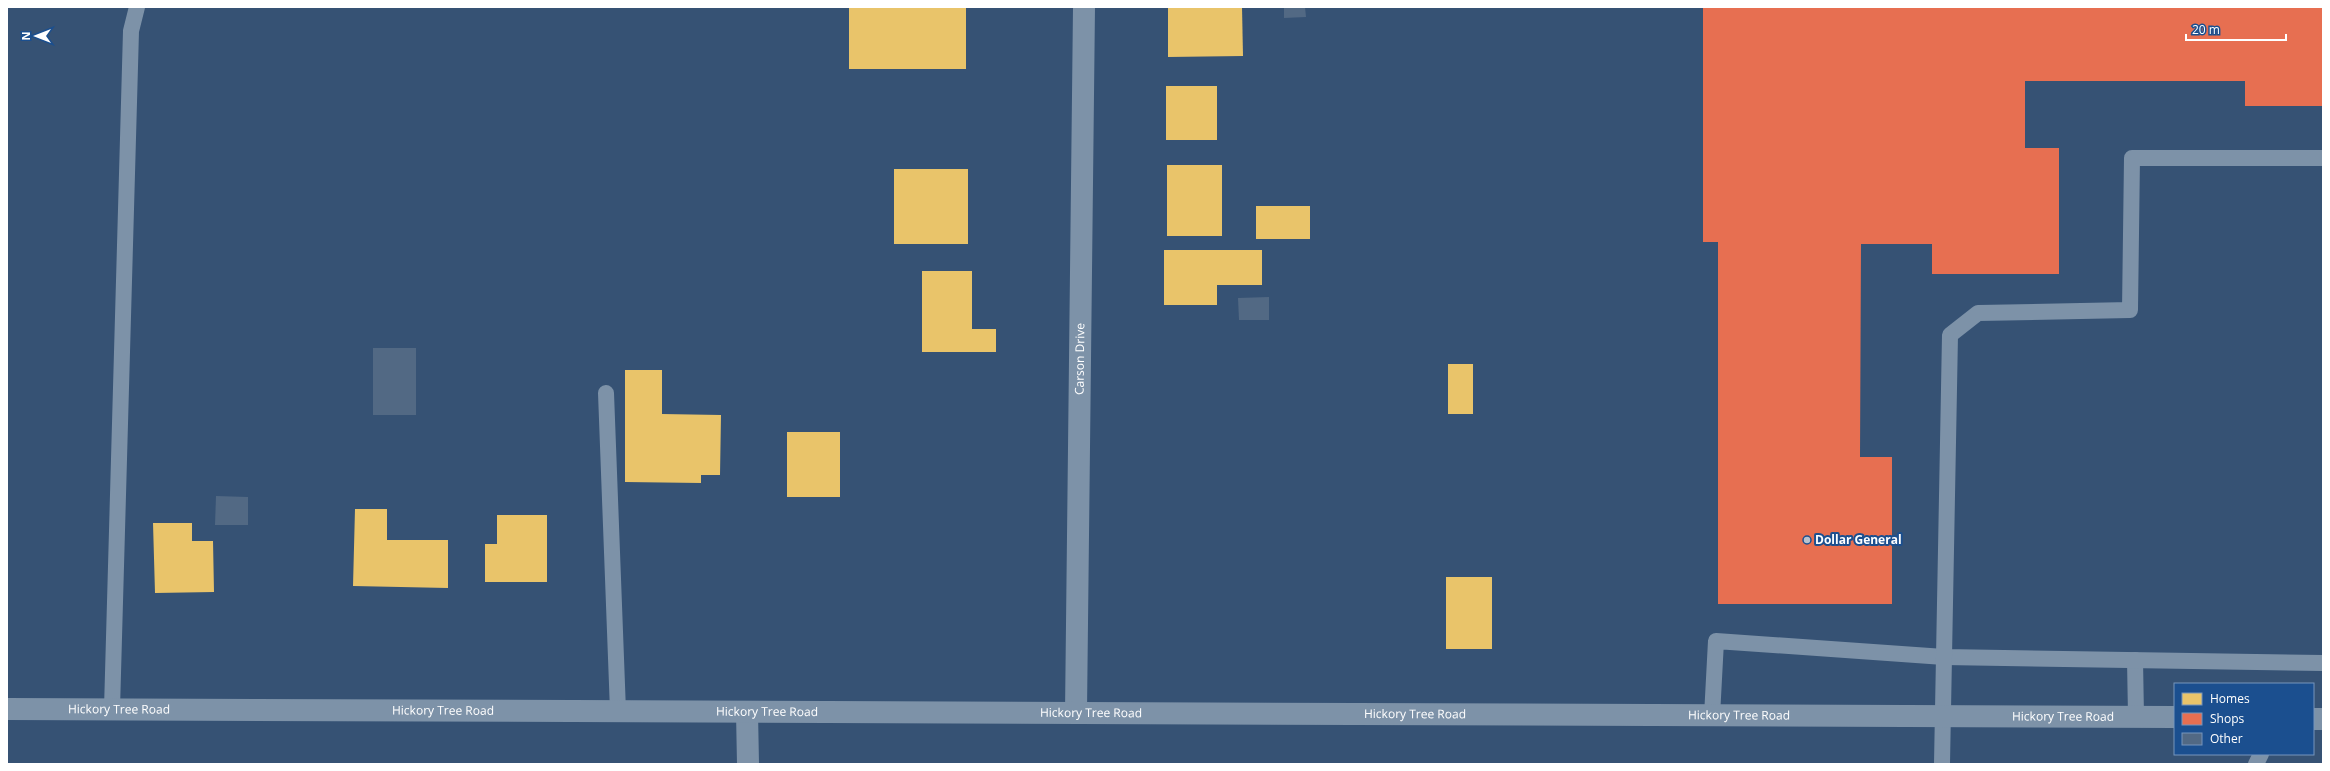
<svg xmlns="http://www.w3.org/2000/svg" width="2330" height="771" font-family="'Open Sans',sans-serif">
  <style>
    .homes { fill: #e9c46a }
    .shops { fill: #e76f51 }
    .building { fill: #526984 }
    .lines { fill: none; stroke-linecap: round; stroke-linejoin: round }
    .service { stroke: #7d92a8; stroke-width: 16 }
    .minor { stroke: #7d92a8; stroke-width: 22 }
    .tertiary { stroke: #7d92a8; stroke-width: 22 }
    .poi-dot { fill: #b9c2ce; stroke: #1b4f8f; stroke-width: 1.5 }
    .labels { text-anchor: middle; stroke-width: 4; stroke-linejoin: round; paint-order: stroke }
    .street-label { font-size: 12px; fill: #fff; stroke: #1b4f8f }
    .poi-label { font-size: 12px; font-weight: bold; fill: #fff; stroke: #1b4f8f; text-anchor: start }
  </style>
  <rect width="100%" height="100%" fill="#365274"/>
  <g class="homes">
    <rect x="849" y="7" width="117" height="62"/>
    <polygon points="1168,7 1242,7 1243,56 1168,57"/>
    <rect x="1166" y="86" width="51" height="54"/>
    <rect x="1167" y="165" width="55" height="71"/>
    <rect x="894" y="169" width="74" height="75"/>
    <rect x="1256" y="206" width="54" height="33"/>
    <polygon points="1164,250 1262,250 1262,285 1217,285 1217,305 1164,305"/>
    <polygon points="922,271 972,271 972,329 996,329 996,352 922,352"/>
    <rect x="1448" y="364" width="25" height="50"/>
    <polygon points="625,370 662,370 662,414 721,415 720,475 701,475 701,483 625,482"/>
    <rect x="787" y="432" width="53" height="65"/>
    <polygon points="355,509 387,509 387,540 448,540 448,588 353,586"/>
    <polygon points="497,515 547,515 547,582 485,582 485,544 497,544"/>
    <polygon points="153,523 192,523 192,541 213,541 214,592 155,593"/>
    <rect x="1446" y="577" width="46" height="72"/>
  </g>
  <polygon class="shops" points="1703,7 2323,7 2323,106 2245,106 2245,81 2025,81 2025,148 2059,148 2059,274 1932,274 1932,244 1861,244 1860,457 1892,457 1892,604 1718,604 1718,242 1703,242"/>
  <g class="building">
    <polygon points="1284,7 1305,7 1306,17 1284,18"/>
    <polygon points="1269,297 1269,320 1239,320 1238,298"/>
    <rect x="373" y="348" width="43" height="67"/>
    <polygon points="216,496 248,497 248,525 215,525"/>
  </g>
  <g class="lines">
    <g class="service">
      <polyline points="606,393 618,711"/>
      <polyline points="2135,660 2136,716"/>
      <polyline points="112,709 131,31 137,7"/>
      <polyline points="1712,716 1716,641 1944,657 2323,663"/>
      <polyline points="1942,764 1950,335 1978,313 2130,310 2132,158 2323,158"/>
      <polyline points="2256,764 2261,754"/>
    </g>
    <g class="minor">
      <polyline points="747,712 748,764"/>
      <path id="s1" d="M1076,712l8,-705"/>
    </g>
    <g class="tertiary">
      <path id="s2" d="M7,709l2168,8"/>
      <polyline points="2313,719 2323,719"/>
    </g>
  </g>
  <circle class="poi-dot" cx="1807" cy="540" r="4"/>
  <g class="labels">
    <g class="street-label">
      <text dy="4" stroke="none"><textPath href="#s1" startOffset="353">Carson Drive</textPath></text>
      <text dy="4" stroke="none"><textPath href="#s2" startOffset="112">Hickory Tree Road</textPath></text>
      <text dy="4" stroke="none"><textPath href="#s2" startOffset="436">Hickory Tree Road</textPath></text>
      <text dy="4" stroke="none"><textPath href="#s2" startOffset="760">Hickory Tree Road</textPath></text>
      <text dy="4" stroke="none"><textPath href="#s2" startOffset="1084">Hickory Tree Road</textPath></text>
      <text dy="4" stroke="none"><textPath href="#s2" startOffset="1408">Hickory Tree Road</textPath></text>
      <text dy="4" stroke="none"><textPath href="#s2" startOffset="1732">Hickory Tree Road</textPath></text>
      <text dy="4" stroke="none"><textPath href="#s2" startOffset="2056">Hickory Tree Road</textPath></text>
    </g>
    <g class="poi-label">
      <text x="1815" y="544">Dollar General</text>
    </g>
  </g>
  <rect width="2330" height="771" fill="none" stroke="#ffffff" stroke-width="16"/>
  <rect x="2174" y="683" width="140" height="72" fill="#1b4f8f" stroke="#7695bc"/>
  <rect x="2182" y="693" width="20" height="12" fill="#e9c46a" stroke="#7695bc"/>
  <text x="2210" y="703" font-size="12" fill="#ffffff">Homes</text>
  <rect x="2182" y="713" width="20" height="12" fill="#e76f51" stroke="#7695bc"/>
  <text x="2210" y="723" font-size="12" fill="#ffffff">Shops</text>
  <rect x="2182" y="733" width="20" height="12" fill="#526984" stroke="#7695bc"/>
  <text x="2210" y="743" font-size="12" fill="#ffffff">Other</text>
  <g transform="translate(36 36) rotate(270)" stroke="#1b4f8f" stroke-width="3" paint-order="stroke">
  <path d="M0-3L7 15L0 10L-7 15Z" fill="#ffffff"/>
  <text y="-6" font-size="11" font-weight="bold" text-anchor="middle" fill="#ffffff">N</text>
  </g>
  <path d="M2186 34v6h100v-6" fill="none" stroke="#ffffff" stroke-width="2"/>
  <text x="2192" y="34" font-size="12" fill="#ffffff" stroke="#1b4f8f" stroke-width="3" paint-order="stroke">20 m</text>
</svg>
